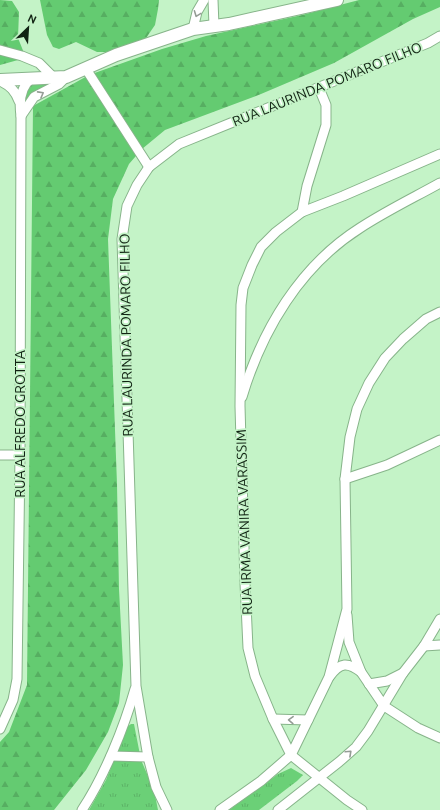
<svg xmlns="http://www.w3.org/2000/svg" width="440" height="810" font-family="Ubuntu,sans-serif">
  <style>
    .grass { fill: url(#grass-tufts) }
    .forest { fill: url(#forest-firs) }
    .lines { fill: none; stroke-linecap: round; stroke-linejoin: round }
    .minor-casing { stroke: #87b48a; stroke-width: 11 }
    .tertiary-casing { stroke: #87b48a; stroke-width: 14 }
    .minor { stroke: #fff; stroke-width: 9 }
    .tertiary { stroke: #fff; stroke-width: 12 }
    .oneway { stroke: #949c95 }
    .labels { text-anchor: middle; stroke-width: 3.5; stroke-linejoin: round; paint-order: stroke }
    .street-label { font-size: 14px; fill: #112313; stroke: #c4f3c7 }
  </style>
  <defs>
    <pattern id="grass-tufts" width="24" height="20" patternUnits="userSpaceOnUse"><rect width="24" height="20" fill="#6bd077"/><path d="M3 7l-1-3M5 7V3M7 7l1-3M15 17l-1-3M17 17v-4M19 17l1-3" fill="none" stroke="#5cb266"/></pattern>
    <pattern id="forest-firs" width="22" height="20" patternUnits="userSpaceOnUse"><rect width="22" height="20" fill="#64cb71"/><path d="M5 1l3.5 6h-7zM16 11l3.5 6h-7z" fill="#56ae61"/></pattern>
  </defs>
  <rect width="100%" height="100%" fill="#c4f3c7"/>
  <g class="grass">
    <polygon points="55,82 24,108 27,84"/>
    <polygon points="131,724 134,724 141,760 154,790 158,810 89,810 106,780 127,727"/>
    <polygon points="291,768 303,775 297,781 259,810 229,810 278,774"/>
  </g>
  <g class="forest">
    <polygon points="0,0 12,1 19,12 18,38 24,53 18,60 0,65"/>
    <polygon points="40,0 159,0 158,9 155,25 144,41 117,52 97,52 76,42 59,49 53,47 47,35"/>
    <polygon points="359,0 440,0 440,7 413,19 334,63 261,94 165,130 142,149 129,164 113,199 108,239 117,484 119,589 123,665 119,703 108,732 86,770 54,810 0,810 0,742 9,732 27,685 33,106 89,75 162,49 206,36 302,15"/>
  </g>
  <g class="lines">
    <g class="minor-casing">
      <g id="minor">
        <polyline points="213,0 214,26"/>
        <polyline points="193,29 197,12 204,0"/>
        <polyline points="0,50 22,56 39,63 53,77"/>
        <polyline points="86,69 149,167"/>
        <path d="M0,81c11,5 15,10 19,20"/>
        <polyline points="21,116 34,97 59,84 66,77"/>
        <polyline points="302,212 307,186 326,125 326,105 319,88"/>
        <path d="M242,397c20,-67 58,-131 118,-169 26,-17 53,-30 80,-45"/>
        <polyline points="0,455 20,455"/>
        <polyline points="345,479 387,465 440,440"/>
        <polyline points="347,615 349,642 361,672 384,706 418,728 440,738"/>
        <polyline points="424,646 440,645"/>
        <path d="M330,676c10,-14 18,-14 31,-4"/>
        <polyline points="369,684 387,681 403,673"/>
        <polyline points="273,719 308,720"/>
        <path d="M0,729l13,-29 4,-21 3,-224 1,-339c-2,-14 -1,-29 11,-38"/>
        <polyline points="111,756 148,757"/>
        <path d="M82,810c22,-33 42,-82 53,-121"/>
        <polyline points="167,810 156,787 148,757 136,686 122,239 127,206 137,185 149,167 179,144 428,43 440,36"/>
        <polyline points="220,810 261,781 291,755 329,677 347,609 345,479 350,437 357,409 369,383 385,358 403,339 426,319 440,312"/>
        <polyline points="278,810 339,762 356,747 368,731 403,673 424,646 440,619"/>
        <polyline points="362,810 347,800 291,755 273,719 255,676 248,648 245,583 240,406 241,305 243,288 252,265 261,247 276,232 302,212 343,196 440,154"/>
      </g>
    </g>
    <g class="tertiary-casing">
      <polyline id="tertiary" points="0,80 66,77 116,55 193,29 229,24 337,0"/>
    </g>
    <use href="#minor" class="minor"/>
    <use href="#tertiary" class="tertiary"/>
  </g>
  <defs><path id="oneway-chevron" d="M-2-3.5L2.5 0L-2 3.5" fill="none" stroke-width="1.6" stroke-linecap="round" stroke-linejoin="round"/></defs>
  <g class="oneway">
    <use href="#oneway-chevron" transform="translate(197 14) rotate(111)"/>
    <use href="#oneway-chevron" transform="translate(41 94) rotate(-29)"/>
    <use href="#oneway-chevron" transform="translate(291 720) rotate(-178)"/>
    <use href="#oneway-chevron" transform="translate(349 753) rotate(-43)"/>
  </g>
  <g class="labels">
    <g class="street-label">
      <text transform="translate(327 84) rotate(-22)" y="5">RUA LAURINDA POMARO FILHO</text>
      <text transform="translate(126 335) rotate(-91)" y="5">RUA LAURINDA POMARO FILHO</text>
      <text transform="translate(20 424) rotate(-90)" y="5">RUA ALFREDO GROTTA</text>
      <text transform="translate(244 522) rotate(-92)" y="5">RUA IRMA VANIRA VARASSIM</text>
    </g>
  </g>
  <g transform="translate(28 28) rotate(25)" stroke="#c4f3c7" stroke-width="3" paint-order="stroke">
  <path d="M0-3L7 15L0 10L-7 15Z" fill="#112313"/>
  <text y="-6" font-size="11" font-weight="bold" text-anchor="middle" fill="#112313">N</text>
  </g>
</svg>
